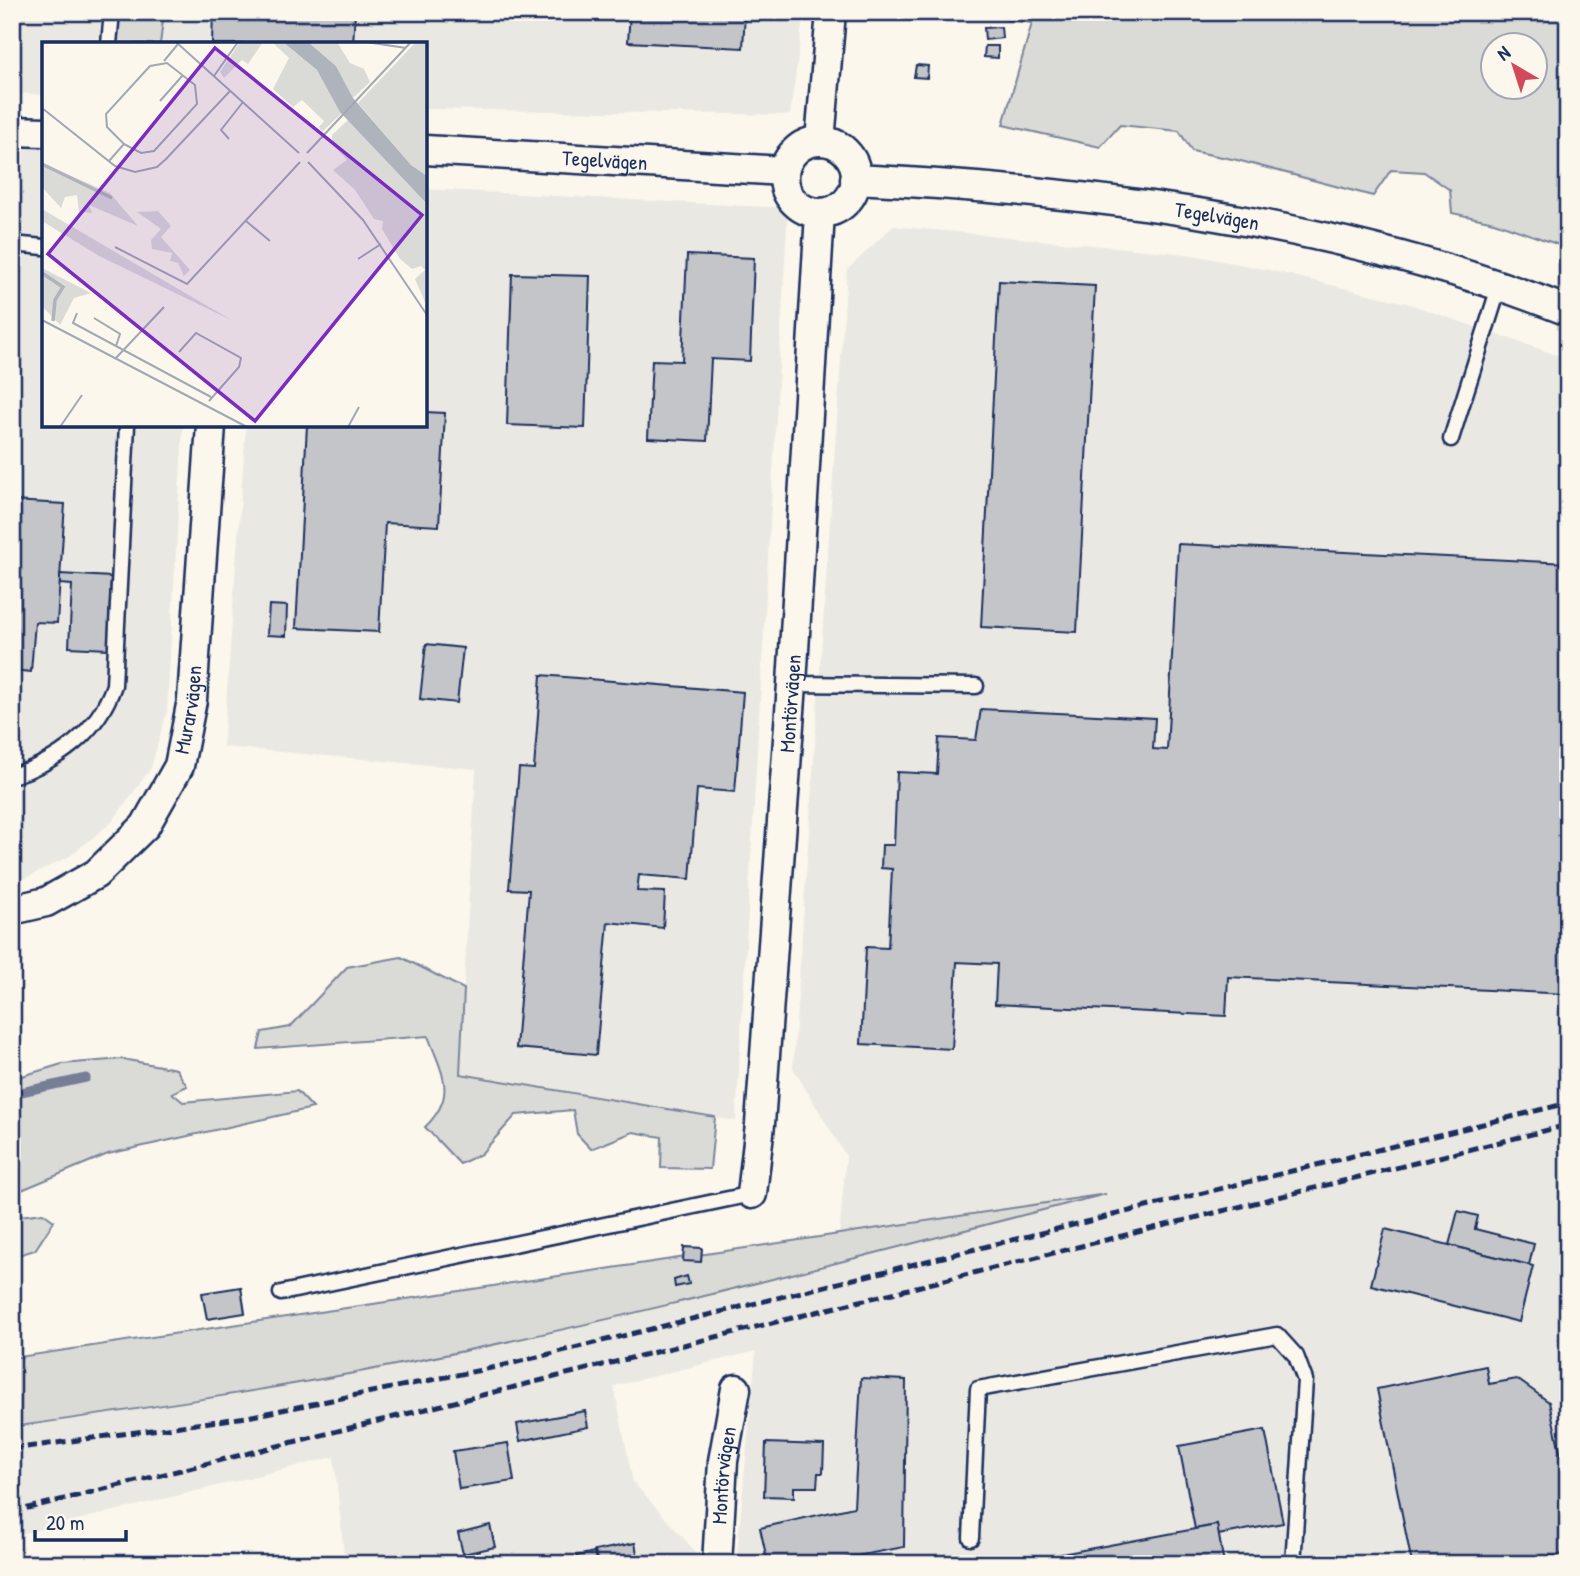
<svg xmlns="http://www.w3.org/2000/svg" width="1580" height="1576" font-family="'Patrick Hand',sans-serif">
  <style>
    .built { fill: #eae8e2 }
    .green { fill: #dadad7; stroke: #7a849a; stroke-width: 2; fill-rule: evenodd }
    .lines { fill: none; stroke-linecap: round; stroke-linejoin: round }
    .stream { stroke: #747e96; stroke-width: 9 }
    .building { fill: #c3c5c9; stroke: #1b2f5e; stroke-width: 2 }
    .service-casing { stroke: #1b2f5e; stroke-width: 19 }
    .minor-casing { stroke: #1b2f5e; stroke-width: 33 }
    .service { stroke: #fbf7ec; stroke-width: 14 }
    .minor { stroke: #fbf7ec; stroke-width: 28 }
    .rail { stroke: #1b2f5e; stroke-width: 5; stroke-dasharray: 10 5; stroke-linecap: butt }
    .labels { text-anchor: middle; stroke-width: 6; stroke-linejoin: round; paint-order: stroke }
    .street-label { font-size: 21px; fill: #1b2f5e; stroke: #fbf7ec }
    .inset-river { fill: none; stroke: #afb3bb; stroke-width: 3.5 }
    .inset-road { fill: none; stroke: #a1a7b3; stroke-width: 2 }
    .view { fill: #7b2cbf; fill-opacity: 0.15; stroke: #7b2cbf; stroke-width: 3.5 }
    .inset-edge { fill: none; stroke: #1b2f5e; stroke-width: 3.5 }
  </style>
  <rect width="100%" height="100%" fill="#fbf7ec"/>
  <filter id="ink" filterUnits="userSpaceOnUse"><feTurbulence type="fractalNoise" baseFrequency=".0143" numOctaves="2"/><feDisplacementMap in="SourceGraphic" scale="14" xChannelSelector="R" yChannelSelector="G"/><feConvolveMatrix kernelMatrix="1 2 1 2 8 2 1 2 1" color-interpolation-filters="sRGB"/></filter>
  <g filter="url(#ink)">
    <g class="built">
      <polygon points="12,12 104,12 100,44 44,44 44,95 12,93"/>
      <polygon points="164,12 804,12 790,115 425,109 425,44 160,44"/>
      <polygon points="12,145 44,147 44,425 183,425 167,711 151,768 112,822 70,856 24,879 12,881"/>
      <polygon points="425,189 788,208 736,1121 459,1074 476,769 223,747 246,425 425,425"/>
      <polygon points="893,226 1187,254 1269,270 1406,303 1568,359 1568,1564 736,1564 756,1351 614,1386 633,1482 693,1549 697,1564 345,1564 334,1457 12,1536 12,1427 244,1394 391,1366 837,1261 846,1156 793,1068 847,270"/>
    </g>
    <g class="green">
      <polygon points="118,12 164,12 160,44 116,44"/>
      <path d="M949,12h619v236l-74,-26 -42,-9 -2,-23 -26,-18 -33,-2 -18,26 -136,-36 -45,-9 -13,-20 -59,-6 -20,22 -97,-22 29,-102zM1492,46h42v42h-42z"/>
      <path d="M401,957l63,32 -4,85 255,43 -5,52 -49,-1 1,-31 -29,-5 -42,17 -14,-15 -4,-24 -57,5 -35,39 -21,10 -35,-37c33,-32 17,-53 3,-91l-170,13 4,-17 28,-5 57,-60z"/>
      <polygon points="122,1059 176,1069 187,1086 172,1093 183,1102 297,1091 313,1108 108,1154 12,1194 12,1079 62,1064"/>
      <path d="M1106,1194c-238,60 -475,125 -716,172 -125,25 -251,43 -378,61v-69z"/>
      <polygon points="43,1213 54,1221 35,1250 12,1257 12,1217"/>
    </g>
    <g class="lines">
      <polyline class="stream" points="12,1094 86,1078"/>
    </g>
    <g class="building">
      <polygon points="213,12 355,12 353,44 212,44"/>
      <polygon points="630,12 745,12 743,48 628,42"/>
      <polygon points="1001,27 1002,38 985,40 984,28"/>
      <polygon points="985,46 998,46 998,58 984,57"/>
      <polygon points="916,65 928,66 927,78 914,77"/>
      <polygon points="687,255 754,258 750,361 711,359 707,441 648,438 652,360 682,361"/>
      <polygon points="512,274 590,276 585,428 507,425"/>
      <polygon points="999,281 1095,286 1077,632 981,627"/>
      <polygon points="425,412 445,413 439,526 385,523 379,632 296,628 307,425 425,425"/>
      <polygon points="12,501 65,504 57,623 35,622 31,672 12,670"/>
      <polygon points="1178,544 1568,563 1568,994 1228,977 1226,1016 995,1004 997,964 957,962 952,1049 861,1044 866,947 888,948 892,869 881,868 882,845 894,845 897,772 937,774 939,738 976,740 981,709 1155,718 1153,749 1167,750"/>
      <polygon points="60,574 111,577 108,649 69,647 72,585 60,584"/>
      <polygon points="269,605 287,606 286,636 267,635"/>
      <polygon points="426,644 463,648 457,703 420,699"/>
      <polygon points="541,675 743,692 735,792 697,789 690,879 639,875 637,891 665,892 663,928 608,922 596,1055 516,1048 529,890 509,889 519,768 534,769"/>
      <polygon points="1458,1211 1478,1216 1475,1229 1534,1244 1529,1265 1449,1245"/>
      <polygon points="1385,1229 1533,1266 1519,1322 1371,1285"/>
      <polygon points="684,1247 702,1248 701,1262 683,1261"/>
      <polygon points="687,1276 689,1284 675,1287 674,1280"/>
      <polygon points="241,1287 245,1313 207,1319 202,1293"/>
      <polygon points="1486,1366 1489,1384 1517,1379 1549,1402 1568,1487 1568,1553 1519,1564 1412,1564 1377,1389"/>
      <polygon points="861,1378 906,1380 904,1547 815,1564 768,1564 760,1528 854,1507"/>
      <polygon points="585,1411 588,1427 520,1441 517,1424"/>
      <polygon points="1265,1430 1283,1523 1218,1535 1217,1525 1195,1529 1179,1446"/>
      <polygon points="508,1443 514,1481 459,1489 453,1451"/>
      <polygon points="766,1443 824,1445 823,1473 818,1473 817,1487 794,1487 794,1497 764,1496"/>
      <polygon points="490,1525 495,1547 463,1554 458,1533"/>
      <polygon points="1217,1525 1224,1564 1008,1564 1195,1529"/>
      <polygon points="635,1543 639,1564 598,1564 595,1551"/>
      <polygon points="594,1552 597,1564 578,1564 577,1556"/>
    </g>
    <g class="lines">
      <g class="service-casing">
        <g id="service">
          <polyline points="109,44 112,12"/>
          <polyline points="12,169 14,132"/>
          <polyline points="12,244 44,247"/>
          <polyline points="1451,439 1500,284"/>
          <polyline points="792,684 976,686"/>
          <path d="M12,776c47,-15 86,-44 102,-91l13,-260"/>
          <polyline points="281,1293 752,1194"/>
          <polyline points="971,1538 978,1389 1277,1335 1296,1356 1305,1380 1293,1564"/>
        </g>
      </g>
      <g class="minor-casing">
        <g id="minor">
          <polyline points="12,131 44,132"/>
          <polyline points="820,141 831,12"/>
          <circle cx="820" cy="177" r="36"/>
          <path id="s1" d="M425,150l359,21"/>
          <path id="s2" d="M855,179c239,12 489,43 713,132"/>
          <path id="s3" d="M12,910l34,-8 50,-28 49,-48 34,-60 13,-66 19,-275"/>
          <path id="s4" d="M752,1194l8,-70 32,-440 28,-471"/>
          <path id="s5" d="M717,1564l6,-103 13,-72"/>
        </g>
      </g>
      <use href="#service" class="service"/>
      <use href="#minor" class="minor"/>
      <g class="rail">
        <polyline points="12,1449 247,1417 501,1366 1568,1103"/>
        <polyline points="12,1512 1568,1125"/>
      </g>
    </g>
  </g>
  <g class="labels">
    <g class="street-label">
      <text dy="7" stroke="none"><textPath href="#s1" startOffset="180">Tegelvägen</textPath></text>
      <text dy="7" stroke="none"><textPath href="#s2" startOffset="364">Tegelvägen</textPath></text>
      <text dy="7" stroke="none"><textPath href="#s4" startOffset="492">Montörvägen</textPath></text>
      <text dy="7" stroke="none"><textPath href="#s3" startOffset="287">Murarvägen</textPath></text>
      <text dy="7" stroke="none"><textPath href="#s5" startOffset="89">Montörvägen</textPath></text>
    </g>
  </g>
  <g transform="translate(42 42)">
    <rect width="385" height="385" fill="#fbf7ec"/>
    <path d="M198,0h23l-15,22 -6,-4 -18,18 -4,-6zM230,0h11l34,28 15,22 10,21 -20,19 -3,-5 5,-6 -22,-21 -9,7 -20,-18 16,-31zM266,0h29l13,21 14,6 6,13 -17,16 -17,-32zM374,0h11v134l-16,-11 -53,-62zM306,78l79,84 -2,98 -10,-23 10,-9 -4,-4 -9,3 -12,-10 -18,-30 1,-8 -9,-2 -19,-29 -22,-20 14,-10 -15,-16v-9zM0,121l68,30 28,33 -49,-21 3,8 -13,-1 -2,-17 -12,2 -4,11 -19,-21zM0,167l191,112 -134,-65 -57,-35zM116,169l13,15 -10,11 29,33 -6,6 -6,-13 -8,-2 2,-8 -20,-4 -1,-9 10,-11 -24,-17zM0,226l49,25 -17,5 -14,27 -18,-19z" fill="#dadad7"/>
    <path d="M241,0h25l28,24 17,32 58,67 16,11v28l-87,-92 -23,-42z" fill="#afb3bb"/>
    <path class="inset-river" d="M0,122l70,34M0,231l21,14 -8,13 -2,21"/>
    <path class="inset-road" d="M134,0l123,111M324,0l40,6M122,19l14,-17M172,34l24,-34M118,59l23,-26M0,66l73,58 20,6 22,-5 9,-8 64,-68M187,97l-8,-9 22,-28M265,111l104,-111M67,119l15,-17 -17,-17 -1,-13 44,-48 17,-3 28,22 2,19 -43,47 -13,2 -17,-9M266,120l55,58 64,95M204,179l24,20M73,205l72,37 113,-122M316,217l23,-15M35,271l-4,10 138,74M52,276l26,16 -4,12M0,278l205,107M137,310l17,-19 45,25 -2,9 -30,34M73,317l49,-52M18,385l22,-32M306,385l11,-20"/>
    <path class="view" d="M173,6l207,167 -167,206 -207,-167z"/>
    <rect width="385" height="385" class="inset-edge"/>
  </g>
  <rect width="1580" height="1576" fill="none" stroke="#fbf7ec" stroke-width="42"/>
  <rect x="21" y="21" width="1538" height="1534" fill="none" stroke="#1b2f5e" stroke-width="2.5" filter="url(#ink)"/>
  <g transform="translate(1514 66) rotate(321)"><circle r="33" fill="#fbf7ec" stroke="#a1a7b3" stroke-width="2"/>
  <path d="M0-5L12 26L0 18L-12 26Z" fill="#d1495b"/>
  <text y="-10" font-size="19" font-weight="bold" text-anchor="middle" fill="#1b2f5e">N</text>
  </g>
  <path d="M35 1530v10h91v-10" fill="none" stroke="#1b2f5e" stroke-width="3.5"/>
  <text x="46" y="1530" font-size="21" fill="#1b2f5e" stroke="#fbf7ec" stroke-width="5" paint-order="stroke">20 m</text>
</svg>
